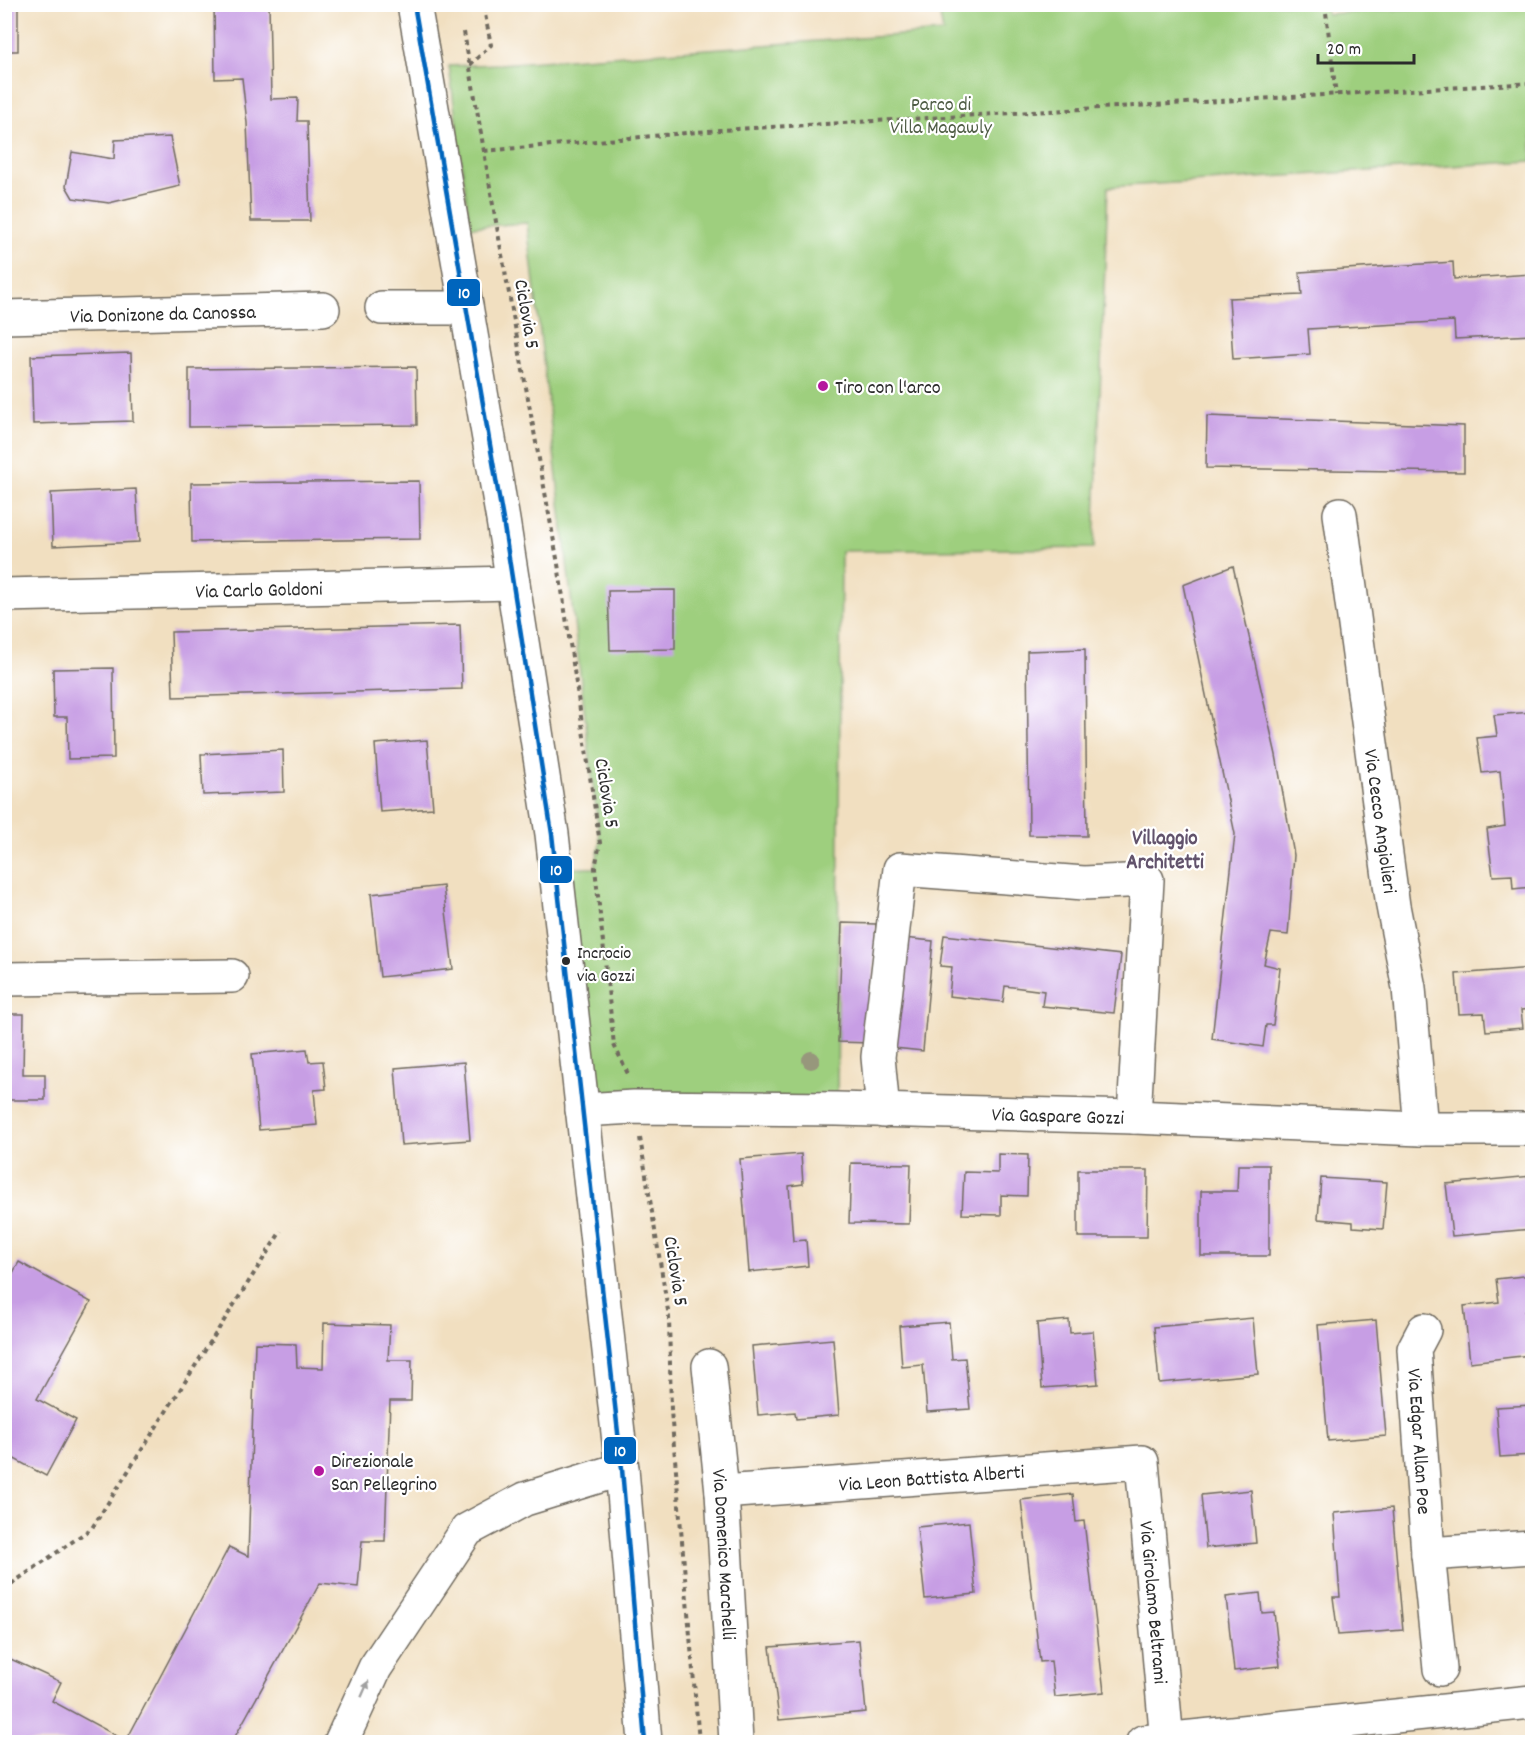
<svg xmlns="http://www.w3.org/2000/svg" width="1537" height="1747" font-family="Dekko,sans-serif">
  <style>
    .green { fill: #9ecf7e; stroke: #647d54; stroke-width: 1.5 }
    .building { fill: #c79ee4 }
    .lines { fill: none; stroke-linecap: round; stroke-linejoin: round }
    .street-casing { stroke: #706a5f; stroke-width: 36 }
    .path { stroke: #706a5f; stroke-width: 4; stroke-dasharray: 4.5 4.5; stroke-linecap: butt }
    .street { stroke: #fff; stroke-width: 33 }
    .bus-1-casing { stroke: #fff; stroke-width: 9 }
    .bus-1 { stroke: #0065bd; stroke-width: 4.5 }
    .tree { fill: #97977c }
    .oneway { fill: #a0a0a0 }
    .poi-dot { fill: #b5179e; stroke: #fff; stroke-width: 2 }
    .bus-dot { fill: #2b2b2b; stroke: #fff; stroke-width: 2 }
    .labels { text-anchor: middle; stroke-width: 4.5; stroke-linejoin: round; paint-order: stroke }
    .bus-label { font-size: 18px; fill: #2b2b2b; stroke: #fff; text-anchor: start }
    .park-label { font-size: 20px; fill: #4e5c44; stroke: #fff }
    .street-label { font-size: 20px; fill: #2b2b2b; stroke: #fff }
    .poi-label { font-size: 20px; fill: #2b2b2b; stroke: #fff; text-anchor: start }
    .neighbourhood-label { font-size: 21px; font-weight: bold; fill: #62536c; stroke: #fff }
    .line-badge { stroke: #fff; stroke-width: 2 }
    .badge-label { font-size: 16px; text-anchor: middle; font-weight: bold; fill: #fff }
  </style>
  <rect width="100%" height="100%" fill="#fff"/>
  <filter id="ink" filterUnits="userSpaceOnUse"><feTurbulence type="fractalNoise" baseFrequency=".0167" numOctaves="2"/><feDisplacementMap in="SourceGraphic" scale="12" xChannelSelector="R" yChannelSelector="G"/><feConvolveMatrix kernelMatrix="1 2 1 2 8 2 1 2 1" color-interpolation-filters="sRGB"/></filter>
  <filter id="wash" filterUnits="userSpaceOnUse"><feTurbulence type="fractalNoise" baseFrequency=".008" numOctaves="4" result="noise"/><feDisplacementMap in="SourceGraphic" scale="24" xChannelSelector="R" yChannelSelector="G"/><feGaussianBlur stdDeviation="1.35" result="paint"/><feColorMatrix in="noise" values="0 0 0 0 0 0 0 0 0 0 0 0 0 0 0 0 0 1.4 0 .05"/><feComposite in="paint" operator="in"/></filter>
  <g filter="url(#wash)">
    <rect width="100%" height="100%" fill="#f1dfc0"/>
    <polygon class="green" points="1325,4 1327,14 1465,5 1532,5 1532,161 1108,187 1094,548 841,551 837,1109 582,1110 555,868 595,868 600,843 527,223 470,227 449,66 500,64 943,32 938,5"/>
    <g id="blocks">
      <g class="building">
        <rect x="4" y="4" width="14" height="47"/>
        <polygon points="214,4 269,4 271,99 298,98 297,121 307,121 310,221 251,221 247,123 242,78 215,79"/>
        <polygon points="170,137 180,186 109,203 73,198 66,186 72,152 114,159 115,140"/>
        <polygon points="1453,262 1454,279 1532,274 1532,335 1455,339 1454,321 1308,329 1310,354 1233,359 1229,298 1302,295 1300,272"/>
        <polygon points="131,353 133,421 33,424 31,356"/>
        <polygon points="416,367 417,425 189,427 189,369"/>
        <polygon points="1207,416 1464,426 1464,472 1206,468"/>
        <polygon points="419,481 420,539 192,542 191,483"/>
        <polygon points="136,489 139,542 53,546 51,493"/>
        <polygon points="1233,566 1276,755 1294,855 1288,935 1271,933 1264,964 1280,968 1273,1025 1266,1025 1263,1047 1212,1039 1235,834 1183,585"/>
        <polygon points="675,590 675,649 610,650 608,591"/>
        <polygon points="460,625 462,689 173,697 171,632"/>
        <polygon points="1085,649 1087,836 1029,835 1027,651"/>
        <polygon points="113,668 114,758 68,759 67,717 54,717 53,669"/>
        <polygon points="1532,712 1532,887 1513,889 1512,875 1493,876 1487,829 1505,826 1500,771 1482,773 1477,738 1497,736 1494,715"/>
        <polygon points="427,740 433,808 380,812 375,744"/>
        <polygon points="283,750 284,792 203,795 201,754"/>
        <rect x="4" y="850" width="4" height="42"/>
        <polygon points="443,886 453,969 380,977 371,894"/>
        <polygon points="842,923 876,924 871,1043 838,1042"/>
        <polygon points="944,935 1121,955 1114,1013 1042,1006 1044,991 1005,986 1003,1002 949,996 952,967 940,966"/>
        <polygon points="903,938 933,941 923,1051 894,1048"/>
        <polygon points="1532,968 1532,1009 1521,1010 1523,1028 1486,1031 1484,1013 1459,1014 1456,974"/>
        <polygon points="4,1014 24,1014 23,1074 45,1074 45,1100 4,1100"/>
        <polygon points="307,1049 309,1062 323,1061 326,1089 314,1090 317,1125 259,1130 252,1054"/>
        <polygon points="464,1062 470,1140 401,1145 395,1068"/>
        <polygon points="801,1154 803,1184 789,1186 793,1241 806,1240 808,1266 749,1272 740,1159"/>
        <polygon points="998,1154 1028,1155 1027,1196 1001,1195 1001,1215 962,1214 964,1172 998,1173"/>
        <polygon points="851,1163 911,1164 909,1224 849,1223"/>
        <polygon points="1238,1165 1269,1165 1269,1256 1201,1256 1201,1191 1237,1191"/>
        <polygon points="1078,1170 1148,1170 1147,1237 1078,1237"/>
        <polygon points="1532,1176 1532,1229 1452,1236 1446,1184"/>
        <polygon points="1321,1178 1387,1182 1383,1229 1353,1227 1353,1222 1318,1219"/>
        <polygon points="19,1262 91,1302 37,1399 76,1420 46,1476 9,1456 4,1464 4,1289"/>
        <polygon points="1532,1275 1532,1311 1525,1312 1530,1355 1470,1362 1464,1306 1499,1302 1496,1279"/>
        <polygon points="1253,1318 1258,1374 1159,1383 1154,1327"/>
        <polygon points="1069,1320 1070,1333 1093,1331 1098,1384 1042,1388 1037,1323"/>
        <polygon points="1376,1320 1386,1436 1328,1441 1318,1325"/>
        <polygon points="949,1322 952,1359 965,1358 970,1409 927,1412 923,1365 902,1367 899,1326"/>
        <polygon points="324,1323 390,1325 388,1360 412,1360 411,1401 390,1401 385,1541 362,1541 358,1587 320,1583 232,1742 4,1742 4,1656 61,1682 52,1701 126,1741 229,1547 248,1556 255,1343 296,1344 297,1367 323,1368"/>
        <polygon points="833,1339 839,1415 796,1419 795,1412 758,1415 752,1346"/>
        <polygon points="1532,1405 1532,1455 1500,1457 1496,1407"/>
        <polygon points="1251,1490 1256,1543 1206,1548 1201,1495"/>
        <polygon points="1073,1494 1076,1522 1084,1521 1104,1692 1055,1697 1051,1661 1040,1662 1021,1500"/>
        <polygon points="1392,1508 1403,1630 1338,1635 1333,1597 1340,1597 1334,1513"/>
        <polygon points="969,1522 976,1594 925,1599 917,1527"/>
        <polygon points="1528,1577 1532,1577 1532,1607 1531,1607"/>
        <polygon points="1260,1593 1262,1613 1274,1612 1280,1666 1234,1671 1226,1597"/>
        <polygon points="859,1640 866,1712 779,1720 770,1647"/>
      </g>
    </g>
  </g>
  <g filter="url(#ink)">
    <use href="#blocks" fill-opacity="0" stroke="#706a5f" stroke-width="1.5"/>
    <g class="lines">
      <g class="street-casing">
        <g id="street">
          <polyline points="414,4 503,520 552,834 622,1469 645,1742"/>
          <polyline points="382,308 466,308"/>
          <path id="s1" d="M4,317l319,-8"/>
          <path id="s2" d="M1340,514l53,392 16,82 12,141"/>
          <path id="s3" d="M4,595l509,-12"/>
          <polyline points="4,979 232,976"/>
          <path id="s4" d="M582,1110l52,-3 203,2 297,8 287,12h111"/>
          <polyline points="883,1111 878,1057 900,869 1084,883 1147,880 1134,1117"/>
          <path id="s5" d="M1424,1330l-10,19 14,205 12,115"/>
          <path id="s6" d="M709,1366l13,126 14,250"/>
          <path id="s7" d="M722,1492l420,-30 25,280"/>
          <polyline points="1428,1554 1532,1547"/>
          <polyline points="341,1742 375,1668 467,1530 525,1499 622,1469"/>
          <polyline points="1143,1742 1532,1702"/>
        </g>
      </g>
      <g class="path">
        <polyline points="1325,4 1336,95"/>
        <polyline points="464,32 493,205 558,564 600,843 595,868 614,1045 628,1074"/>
        <polyline points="470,65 491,45 483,4"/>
        <polyline points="484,151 720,130 1532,83"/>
        <polyline points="640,1138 669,1317 671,1411 699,1742"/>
        <polyline points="4,1589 92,1528 281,1231"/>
      </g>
      <use href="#street" class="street"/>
      <g class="bus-1-casing">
        <polyline id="bus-1" points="414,4 503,520 552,834 622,1469 645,1742"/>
      </g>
      <use href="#bus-1" class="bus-1"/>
    </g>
    <circle class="tree" cx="811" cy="1060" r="9"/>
    <defs><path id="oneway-solid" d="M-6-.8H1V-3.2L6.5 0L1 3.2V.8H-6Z" transform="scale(1.5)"/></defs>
    <use class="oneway" href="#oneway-solid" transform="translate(365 1689) rotate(-66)"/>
  </g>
  <g class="poi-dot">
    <circle cx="823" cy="386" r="6"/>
    <circle cx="319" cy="1471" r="6"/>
  </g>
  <circle class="bus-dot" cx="566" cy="961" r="5"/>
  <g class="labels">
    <g class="bus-label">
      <text x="577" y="958">Incrocio<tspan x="577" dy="23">via Gozzi</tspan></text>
    </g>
    <g class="park-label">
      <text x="941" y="110">Parco di<tspan x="941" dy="23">Villa Magawly</tspan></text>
    </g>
    <g class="street-label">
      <text dy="7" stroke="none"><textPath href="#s1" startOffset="159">Via Donizone da Canossa</textPath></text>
      <text transform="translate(528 314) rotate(80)" y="7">Ciclovia 5</text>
      <text dy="7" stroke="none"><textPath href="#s3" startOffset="255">Via Carlo Goldoni</textPath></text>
      <text transform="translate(608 793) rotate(81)" y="7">Ciclovia 5</text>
      <text dy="7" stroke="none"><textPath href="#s2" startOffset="310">Via Cecco Angiolieri</textPath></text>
      <text dy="7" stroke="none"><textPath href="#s4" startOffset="476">Via Gaspare Gozzi</textPath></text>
      <text transform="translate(677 1271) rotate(81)" y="7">Ciclovia 5</text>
      <text dy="7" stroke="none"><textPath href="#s5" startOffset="114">Via Edgar Allan Poe</textPath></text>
      <text dy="7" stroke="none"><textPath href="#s7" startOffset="210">Via Leon Battista Alberti</textPath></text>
      <text dy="7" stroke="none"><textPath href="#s6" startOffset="189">Via Domenico Marchelli</textPath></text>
      <text dy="7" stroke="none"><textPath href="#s7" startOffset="562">Via Girolamo Beltrami</textPath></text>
    </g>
    <g class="poi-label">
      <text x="835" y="393">Tiro con l'arco</text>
      <text x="331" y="1467">Direzionale<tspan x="331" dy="23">San Pellegrino</tspan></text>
    </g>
    <g class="neighbourhood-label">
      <text x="1165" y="844">Villaggio<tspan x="1165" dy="24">Architetti</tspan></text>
    </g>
  </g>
  <g class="line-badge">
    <rect x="446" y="278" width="35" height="29" rx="6" fill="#0065bd"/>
    <rect x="539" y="855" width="34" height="29" rx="6" fill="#0065bd"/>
    <rect x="603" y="1436" width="34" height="29" rx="6" fill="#0065bd"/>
  </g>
  <g class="badge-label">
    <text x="464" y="298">10</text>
    <text x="556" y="875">10</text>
    <text x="620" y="1456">10</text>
  </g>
  <rect width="1537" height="1747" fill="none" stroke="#fff" stroke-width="24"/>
  <path d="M1318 54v9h96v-9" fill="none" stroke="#2b2b2b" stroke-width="3"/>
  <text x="1327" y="54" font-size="18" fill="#2b2b2b" stroke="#ffffff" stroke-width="4.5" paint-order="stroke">20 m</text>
</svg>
